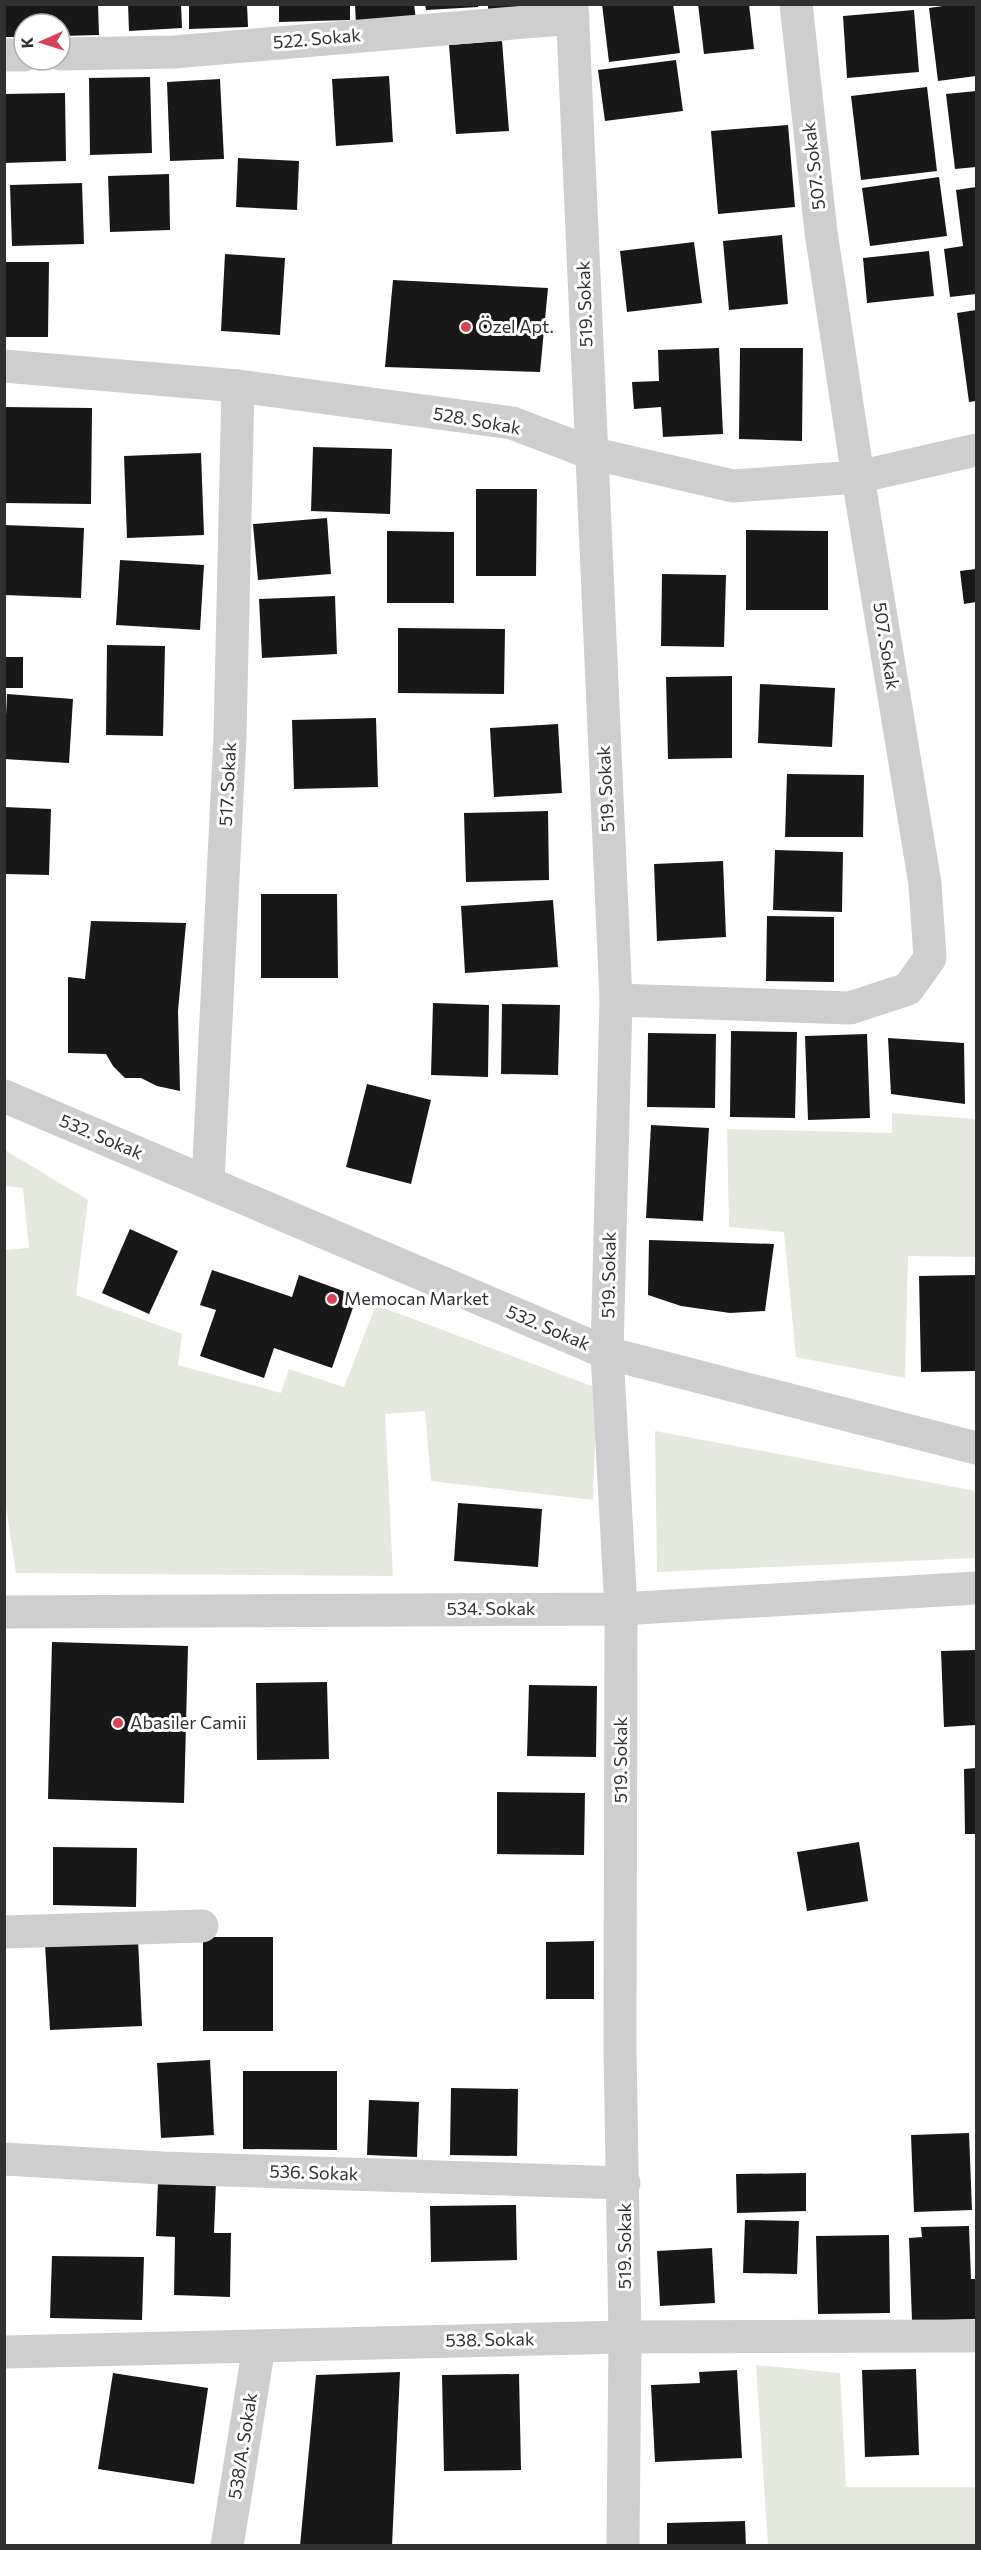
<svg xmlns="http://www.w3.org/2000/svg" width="981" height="2550" font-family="Commissioner,sans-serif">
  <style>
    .green { fill: #e5e9dd }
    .building { fill: #181818 }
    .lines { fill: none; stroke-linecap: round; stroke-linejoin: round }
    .street { stroke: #cecece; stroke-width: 33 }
    .poi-dot { fill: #d74458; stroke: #fff; stroke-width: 2 }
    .labels { text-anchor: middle; stroke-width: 6; stroke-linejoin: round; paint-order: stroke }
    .street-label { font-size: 18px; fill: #313131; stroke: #fff }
    .poi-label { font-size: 18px; fill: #313131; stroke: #fff; text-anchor: start }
  </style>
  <rect width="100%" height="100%" fill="#fff"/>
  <g class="green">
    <polygon points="892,1113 976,1119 976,1257 908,1256 905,1378 796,1357 784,1232 729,1227 727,1129 892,1133"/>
    <polygon points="5,1150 88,1200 76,1295 182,1334 178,1365 281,1393 289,1369 344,1387 376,1305 597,1388 593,1500 431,1481 425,1411 385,1414 393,1576 16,1573 4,1495 4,1250 29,1248 23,1188 5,1186"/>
    <polygon points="655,1431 976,1491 976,1558 657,1572"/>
    <polygon points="756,2365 840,2373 846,2487 976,2487 976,2545 768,2545"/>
  </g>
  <g class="building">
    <polygon points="4,4 98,4 99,35 60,36 60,24 24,24 24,37 4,37"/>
    <polygon points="128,4 181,4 182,28 129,31"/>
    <polygon points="189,4 247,4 248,27 189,29"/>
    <polygon points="279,4 350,4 350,20 279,22"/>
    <polygon points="355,4 414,4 416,20 356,25"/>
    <polygon points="425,4 478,4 478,7 426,10"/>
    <polygon points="488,4 543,4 488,12"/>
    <polygon points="602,4 673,4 680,53 609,62"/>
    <polygon points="698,4 749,4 754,49 704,54"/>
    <polygon points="957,4 976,4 976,76 938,81 929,8"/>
    <polygon points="914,10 919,72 847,78 843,16"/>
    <polygon points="502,41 509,131 456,134 449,45"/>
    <polygon points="676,60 683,111 605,121 598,70"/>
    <polygon points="389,76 393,142 336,146 332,79"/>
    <polygon points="150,77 152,153 90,155 89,78"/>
    <polygon points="220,79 224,159 170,161 167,82"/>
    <polygon points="927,87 937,171 861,180 851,96"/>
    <polygon points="976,91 976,167 955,169 946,94"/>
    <polygon points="65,93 66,161 4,163 4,94"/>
    <polygon points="788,125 795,207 718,214 711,131"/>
    <polygon points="238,158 299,161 297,210 236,207"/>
    <polygon points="169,174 170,230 110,232 108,176"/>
    <polygon points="939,177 947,236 870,246 862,188"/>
    <polygon points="82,183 84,244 12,246 10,185"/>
    <polygon points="976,187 976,294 950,297 944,249 963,246 956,190"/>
    <polygon points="782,235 788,304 729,310 723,241"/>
    <polygon points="694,242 702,303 627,312 620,251"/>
    <polygon points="929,251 934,296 867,303 863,258"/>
    <polygon points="225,254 285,258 280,335 221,331"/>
    <polygon points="4,262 49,262 48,337 4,337"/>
    <polygon points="393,280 548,288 540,372 385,367"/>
    <polygon points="976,310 976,401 969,402 957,313"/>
    <polygon points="719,348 723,434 663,437 661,407 634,409 632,382 659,381 658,350"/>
    <polygon points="740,348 803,348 802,441 739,439"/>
    <polygon points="4,407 92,408 91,504 4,503"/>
    <polygon points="313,447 392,449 390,514 311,511"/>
    <polygon points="201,453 204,535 127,538 124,456"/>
    <polygon points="476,489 537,489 536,576 476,576"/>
    <polygon points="327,518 331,574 258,580 253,524"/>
    <polygon points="4,525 84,528 81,598 4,595"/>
    <polygon points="746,530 828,531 828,610 746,610"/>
    <polygon points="387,531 454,532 454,603 387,603"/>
    <polygon points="120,560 204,565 200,630 116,625"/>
    <polygon points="976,569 976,602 964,604 960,571"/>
    <polygon points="662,574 726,575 724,647 661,646"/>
    <polygon points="335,596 337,654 262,658 259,599"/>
    <polygon points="398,628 505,629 504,694 398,693"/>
    <polygon points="107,645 165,646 163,736 106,735"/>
    <rect x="4" y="657" width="19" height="31"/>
    <polygon points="732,676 732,758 668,759 666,677"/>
    <polygon points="760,684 835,688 832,747 758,743"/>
    <polygon points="7,694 73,699 69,763 4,759"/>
    <polygon points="376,718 378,787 294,789 292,720"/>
    <polygon points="558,724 562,793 494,797 490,728"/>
    <polygon points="787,774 864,775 863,837 785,837"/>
    <polygon points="4,807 51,809 49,875 4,874"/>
    <polygon points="548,811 549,880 466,882 464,813"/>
    <polygon points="775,850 843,852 842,912 773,910"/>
    <polygon points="723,861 726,937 657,941 654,864"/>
    <polygon points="261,894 337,894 338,978 261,978"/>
    <polygon points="553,900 558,967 465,973 461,906"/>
    <polygon points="767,916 834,917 834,982 766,981"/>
    <polygon points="91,921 186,923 178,1011 180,1091 157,1086 141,1078 125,1078 113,1066 106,1054 68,1053 68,977 85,979"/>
    <polygon points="433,1003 489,1005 488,1077 431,1075"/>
    <polygon points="502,1004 560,1005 558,1075 501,1074"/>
    <polygon points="731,1031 797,1032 795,1118 730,1117"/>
    <polygon points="648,1033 716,1034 715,1108 647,1107"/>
    <polygon points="867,1034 870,1118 808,1120 805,1036"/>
    <polygon points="888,1038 964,1043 965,1104 891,1094"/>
    <polygon points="367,1084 431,1100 411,1184 346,1167"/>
    <polygon points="651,1125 709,1128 703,1221 646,1218"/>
    <polygon points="130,1229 178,1251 149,1314 102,1293"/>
    <polygon points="649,1240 774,1244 765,1311 730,1313 681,1306 648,1295"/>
    <polygon points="212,1270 292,1297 299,1275 357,1296 332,1368 274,1348 264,1378 200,1356 216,1310 200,1305"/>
    <polygon points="976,1275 976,1371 921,1372 919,1276"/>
    <polygon points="458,1503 542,1509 538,1567 454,1561"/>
    <polygon points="52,1642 188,1646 184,1803 48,1799"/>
    <polygon points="976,1650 976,1725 944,1727 941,1651"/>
    <polygon points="327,1682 329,1759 257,1760 256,1683"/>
    <polygon points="529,1685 597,1686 596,1757 527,1756"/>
    <polygon points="976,1768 976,1834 965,1834 964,1769"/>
    <polygon points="497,1792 585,1793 584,1855 497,1854"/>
    <polygon points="859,1842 868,1901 807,1911 797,1852"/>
    <polygon points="53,1847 137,1848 136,1907 53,1905"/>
    <rect x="203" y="1937" width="70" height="94"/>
    <polygon points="138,1939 142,2026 50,2030 45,1944"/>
    <polygon points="594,1941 594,1999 546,1999 546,1942"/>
    <polygon points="210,2060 214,2135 161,2138 157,2063"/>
    <polygon points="243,2071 337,2071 337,2150 243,2149"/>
    <polygon points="451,2088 518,2089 517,2156 450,2155"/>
    <polygon points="369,2100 419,2102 417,2157 367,2155"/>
    <polygon points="969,2133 972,2210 914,2212 911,2135"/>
    <polygon points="806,2173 806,2211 737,2213 736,2174"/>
    <polygon points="158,2180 216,2181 214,2233 231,2233 230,2297 174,2295 175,2237 156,2236"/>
    <polygon points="516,2205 517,2260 431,2262 430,2206"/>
    <polygon points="745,2220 799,2221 797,2274 743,2273"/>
    <polygon points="969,2226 971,2279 976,2279 976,2319 912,2321 909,2238 922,2237 921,2227"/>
    <polygon points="889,2235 890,2313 818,2314 816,2236"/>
    <polygon points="712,2248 715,2303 660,2306 657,2251"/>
    <polygon points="52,2256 144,2257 142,2320 50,2318"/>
    <polygon points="916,2369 919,2455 865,2457 862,2370"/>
    <polygon points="737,2370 742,2458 655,2462 651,2385 700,2383 699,2372"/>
    <polygon points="400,2372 392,2546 300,2546 316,2375"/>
    <polygon points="113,2373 208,2388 194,2484 98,2469"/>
    <polygon points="519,2374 521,2470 444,2471 442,2375"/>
    <polygon points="745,2521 746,2546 667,2546 667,2523"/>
  </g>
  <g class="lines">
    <g class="street">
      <polyline points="572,4 616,1000 607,1353 621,1609 620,2049 625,2337 623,2546"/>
      <polyline points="60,54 174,52 573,18"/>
      <polyline points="4,55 24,55"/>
      <polyline points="4,366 238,386 512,423 591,453 733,486 858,477 976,450"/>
      <polyline points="616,1000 850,1008 908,989 930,958 925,884 858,477 821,232 796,4"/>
      <polyline points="4,1096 607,1353 976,1448"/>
      <polyline points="208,1182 230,736 238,386"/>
      <polyline points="4,1612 621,1609 976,1588"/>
      <polyline points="4,1932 202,1926"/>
      <polyline points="4,2159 162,2168 624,2183"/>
      <polyline points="4,2352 625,2337 976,2336"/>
      <polyline points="227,2546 259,2346"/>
    </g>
  </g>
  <g class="poi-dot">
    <circle cx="466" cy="327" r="6"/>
    <circle cx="332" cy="1299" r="6"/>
    <circle cx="118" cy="1723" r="6"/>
  </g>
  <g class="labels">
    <g class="street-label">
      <text transform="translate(317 39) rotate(-5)" y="6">522. Sokak</text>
      <text transform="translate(814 166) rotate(-97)" y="6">507. Sokak</text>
      <text transform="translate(585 304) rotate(-92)" y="6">519. Sokak</text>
      <text transform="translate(477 421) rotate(10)" y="6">528. Sokak</text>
      <text transform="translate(886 646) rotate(81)" y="6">507. Sokak</text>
      <text transform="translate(228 784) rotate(-87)" y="6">517. Sokak</text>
      <text transform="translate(606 789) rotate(-93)" y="6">519. Sokak</text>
      <text transform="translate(101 1137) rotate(23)" y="6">532. Sokak</text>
      <text transform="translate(609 1275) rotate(-89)" y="6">519. Sokak</text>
      <text transform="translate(548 1328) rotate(23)" y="6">532. Sokak</text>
      <text x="491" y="1615">534. Sokak</text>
      <text transform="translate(621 1760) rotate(-90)" y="6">519. Sokak</text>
      <text transform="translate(314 2173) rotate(2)" y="6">536. Sokak</text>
      <text transform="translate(625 2246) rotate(-90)" y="6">519. Sokak</text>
      <text transform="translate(490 2340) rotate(-1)" y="6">538. Sokak</text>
      <text transform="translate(243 2446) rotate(-81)" y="6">538/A. Sokak</text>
    </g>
    <g class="poi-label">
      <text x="478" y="333">Özel Apt.</text>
      <text x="344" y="1305">Memocan Market</text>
      <text x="130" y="1729">Abasiler Camii</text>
    </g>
  </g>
  <rect width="981" height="2550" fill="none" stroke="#313131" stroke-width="12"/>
  <g transform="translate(42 42) rotate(267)"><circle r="28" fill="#ffffff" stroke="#adadad" stroke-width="1.5"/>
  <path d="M0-4.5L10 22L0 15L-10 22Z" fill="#d74458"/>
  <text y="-9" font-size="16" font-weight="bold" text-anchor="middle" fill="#313131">K</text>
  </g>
</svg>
